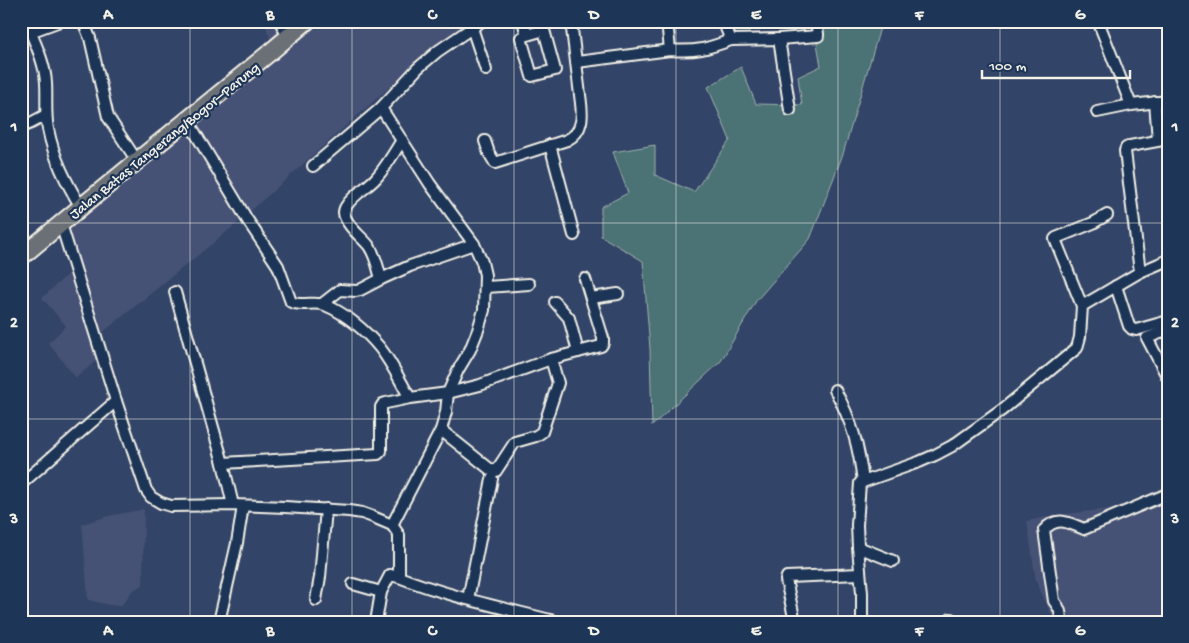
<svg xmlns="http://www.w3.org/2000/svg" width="1189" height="643" font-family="'Gochi Hand',sans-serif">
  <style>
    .built { fill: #455174 }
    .green { fill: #4c7275; stroke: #a0b2ae }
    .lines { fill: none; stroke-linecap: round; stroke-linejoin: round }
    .minor-casing { stroke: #f4f1e8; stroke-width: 14 }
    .primary-casing { stroke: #f4f1e8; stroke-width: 20 }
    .minor { stroke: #1d3557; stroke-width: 10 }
    .primary { stroke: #6b7074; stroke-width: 16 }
    .grid { fill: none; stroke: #f4f1e8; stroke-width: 1; stroke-opacity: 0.55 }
    .labels { text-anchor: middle; stroke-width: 4.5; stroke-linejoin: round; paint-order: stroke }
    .street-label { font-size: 15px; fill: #f4f1e8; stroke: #1d3557 }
    .neatline { fill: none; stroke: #f4f1e8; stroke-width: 2 }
    .grid-label { font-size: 16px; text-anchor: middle; font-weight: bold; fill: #f4f1e8 }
  </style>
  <rect width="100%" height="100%" fill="#324467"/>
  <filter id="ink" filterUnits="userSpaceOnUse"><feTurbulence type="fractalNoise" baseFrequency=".02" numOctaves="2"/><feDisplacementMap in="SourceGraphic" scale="10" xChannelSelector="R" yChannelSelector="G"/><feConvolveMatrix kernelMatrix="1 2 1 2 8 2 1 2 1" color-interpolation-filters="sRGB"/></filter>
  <g filter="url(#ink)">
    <g class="built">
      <polygon points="264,21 471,21 422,58 234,226 96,338 104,354 76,378 48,343 66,326 42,298 72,270 59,232 274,51"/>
      <polygon points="1168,499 1168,622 1058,622 1050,612 1036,581 1027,521 1056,515 1152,504"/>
      <polygon points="144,509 143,585 133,590 121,606 109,605 88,600 82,524 108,516"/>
    </g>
    <polygon class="green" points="813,21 882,21 843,154 810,239 756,301 721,361 652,426 650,349 643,261 601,236 601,207 628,193 613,152 655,145 655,175 694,192 730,140 708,87 741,67 756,104 802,105 798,77 821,66"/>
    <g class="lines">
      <g class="minor-casing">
        <g id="minor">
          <path d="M26,21c8,20 19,41 20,62 1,16 -1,31 2,46 6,30 18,53 33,78"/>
          <polyline points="83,21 90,38 108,117 137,161"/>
          <polyline points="280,21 288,37"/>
          <polyline points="523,21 527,35"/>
          <polyline points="667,21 670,50"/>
          <polyline points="723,21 731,40 779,39 790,110"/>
          <polyline points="1098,21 1131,105 1168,101"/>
          <polyline points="472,28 486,70"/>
          <polygon points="544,30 555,70 532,76 521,38 527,35"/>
          <polyline points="30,32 60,21"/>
          <polyline points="779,39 818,36 818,34 816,21"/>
          <path d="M577,62l93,-12c27,2 36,-1 61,-10"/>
          <polyline points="1155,102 1158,140"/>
          <polyline points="381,108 430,184 474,244 482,262 485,275 484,310 478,330 470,350 458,370 448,393 446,412 441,430 392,525"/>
          <polyline points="1097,112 1131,105"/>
          <path d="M188,121l60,100 30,45 13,36c11,5 23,-1 34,3 20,8 41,26 55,43 12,15 20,33 30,50"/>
          <polyline points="21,127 31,123 46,115"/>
          <path d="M485,141l4,12 6,10 72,-23c8,-4 12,-9 14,-18 2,-8 0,-18 -1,-27 -3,-25 -6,-49 -9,-74"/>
          <polyline points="550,145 574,235"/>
          <polyline points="313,166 381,108 418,68 438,51 482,21"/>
          <path d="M61,224l55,177 30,89 5,7 10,6 10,3 62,-1 52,2 64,4 13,2 11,4 19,8 7,10v42c51,20 105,31 159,45"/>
          <polyline points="1140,272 1125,151 1126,148 1130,146 1168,139"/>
          <path d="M381,279c-3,-11 -5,-23 -12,-33 -7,-9 -18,-16 -23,-27 -3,-5 -2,-10 1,-14 7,-11 20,-17 29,-27 10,-11 18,-25 26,-38"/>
          <polyline points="1116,286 1129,326 1132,329 1136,330 1168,321"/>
          <polyline points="486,287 529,284"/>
          <polyline points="175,292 223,463 233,505"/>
          <polyline points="591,298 618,294"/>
          <polyline points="555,302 569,318 578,352"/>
          <polyline points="322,304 340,290 356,291 360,290 381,279 410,266 474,244"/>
          <polyline points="1082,306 1055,239 1056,238 1093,223 1107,215"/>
          <polyline points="1168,330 1147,338 1168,378"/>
          <path d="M835,390c17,31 24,57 28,92"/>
          <polyline points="441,430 491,470 496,471 515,442 536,436 542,432 558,383 551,359"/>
          <polyline points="223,463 378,454 381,451 381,407 383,404 386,403 410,398 448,393 480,385 551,359 578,352 601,346 603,343 603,338 585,279"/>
          <polyline points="21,484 116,401"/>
          <polyline points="858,547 893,561"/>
          <polyline points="353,584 381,592"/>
          <polyline points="468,599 492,479"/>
          <polyline points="316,600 320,577 326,509"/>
          <polyline points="951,619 952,622"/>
          <polyline points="219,622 237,543 243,506"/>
          <polyline points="376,622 381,592 390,575 399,577"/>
          <polyline points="795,622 786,580 787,577 860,574"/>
          <polyline points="862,622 862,593 858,547 857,525 860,483 919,462 935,455 952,446 1002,410 1077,348 1080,337 1082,306 1140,272 1168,260"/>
          <path d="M1061,622c0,-9 -1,-14 -7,-21l-10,-71c13,-15 25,-7 40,-1l81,-34h3"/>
        </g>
      </g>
      <g class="primary-casing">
        <polyline id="primary" points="21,257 81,207 268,54 307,21"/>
      </g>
      <use href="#minor" class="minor"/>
      <use href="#primary" class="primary"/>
    </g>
  </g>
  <path class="grid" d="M190,21v601M352,21v601M514,21v601M676,21v601M838,21v601M1000,21v601M21,223h1147M21,419h1147"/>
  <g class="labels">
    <g class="street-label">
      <text transform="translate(164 140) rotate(-39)" y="5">Jalan Batas Tangerang/Bogor–Parung</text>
    </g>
  </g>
  <rect width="1189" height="643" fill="none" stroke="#1d3557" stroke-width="55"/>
  <path d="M982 70v8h148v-8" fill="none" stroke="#f4f1e8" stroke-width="2.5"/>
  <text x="989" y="70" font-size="15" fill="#f4f1e8" stroke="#1d3557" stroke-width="4" paint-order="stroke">100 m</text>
  <rect x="28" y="28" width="1134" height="588" class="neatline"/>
  <g class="grid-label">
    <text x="108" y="19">A</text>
    <text x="270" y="19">B</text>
    <text x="432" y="19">C</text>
    <text x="594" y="19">D</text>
    <text x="756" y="19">E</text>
    <text x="919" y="19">F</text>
    <text x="1080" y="19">G</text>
    <text x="14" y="131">1</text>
    <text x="1175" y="131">1</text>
    <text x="14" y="327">2</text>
    <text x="1175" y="327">2</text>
    <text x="14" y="523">3</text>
    <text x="1175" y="523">3</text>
    <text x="108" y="635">A</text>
    <text x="270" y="635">B</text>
    <text x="432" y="635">C</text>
    <text x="594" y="635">D</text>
    <text x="756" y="635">E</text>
    <text x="919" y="635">F</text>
    <text x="1080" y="635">G</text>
  </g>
</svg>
